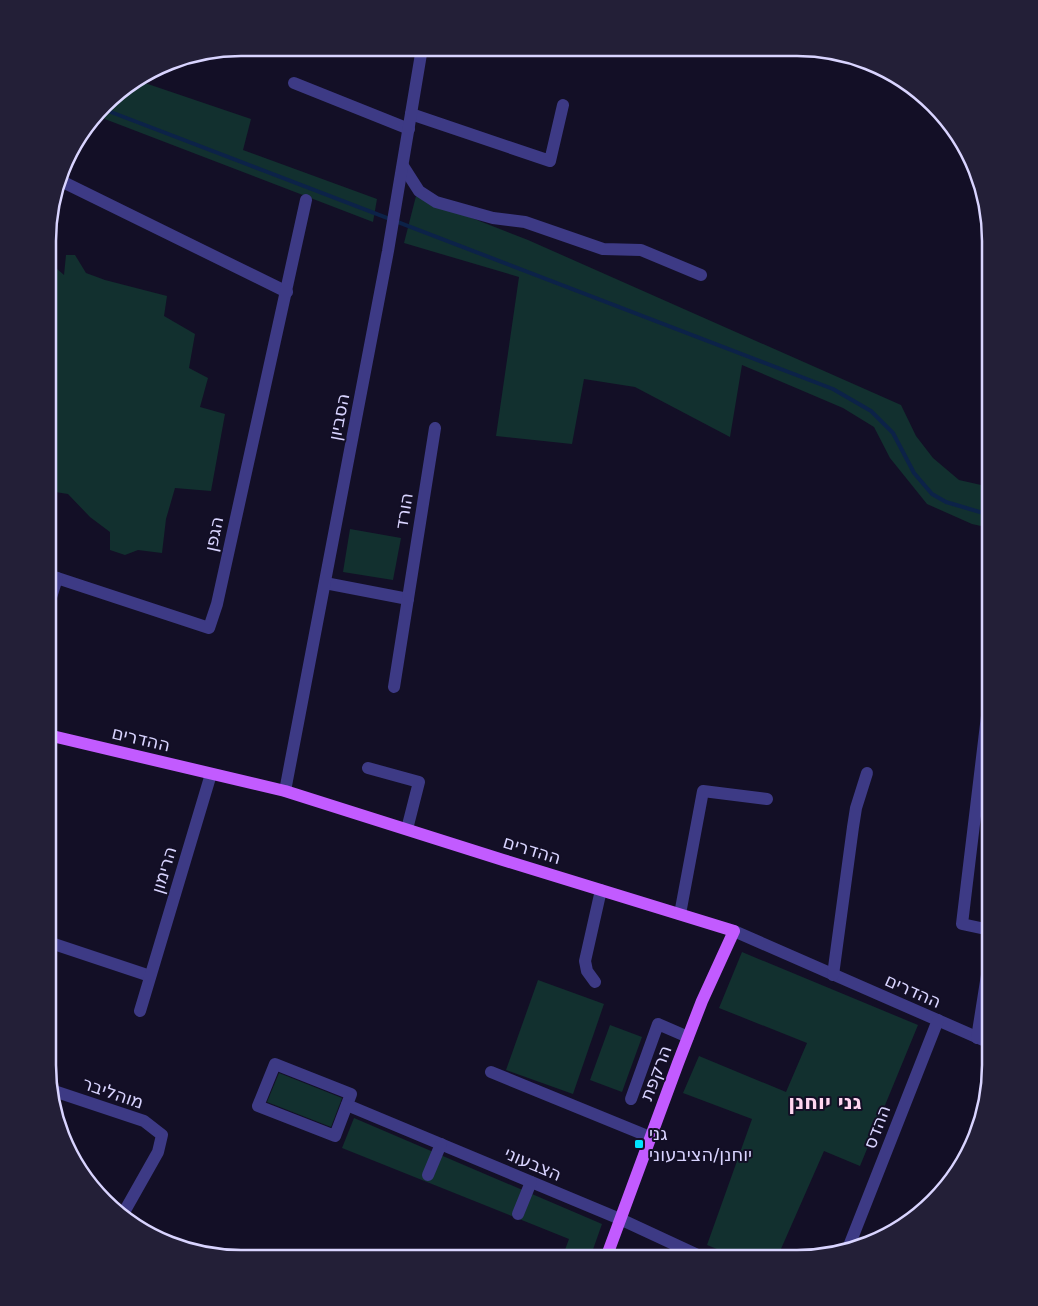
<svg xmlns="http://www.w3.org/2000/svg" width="1038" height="1306" font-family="'DejaVu Sans','Noto Sans Hebrew',sans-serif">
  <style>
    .green { fill: #12302f }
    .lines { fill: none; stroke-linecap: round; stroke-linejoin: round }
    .stream { stroke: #0c2248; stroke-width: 4 }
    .minor { stroke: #3d3a85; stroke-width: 12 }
    .major { stroke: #c25bff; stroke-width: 12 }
    .poi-dot { fill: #00e5ff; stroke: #130f26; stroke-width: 2 }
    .labels { text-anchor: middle; stroke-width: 4; stroke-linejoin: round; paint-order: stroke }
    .street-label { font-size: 18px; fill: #d9d4ff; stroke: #130f26 }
    .poi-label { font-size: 18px; fill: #d9d4ff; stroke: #130f26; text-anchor: start }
    .quarter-label { font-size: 20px; font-weight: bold; fill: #ffd6f0; stroke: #130f26 }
    .rim { fill: none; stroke: #d9d4ff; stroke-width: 2.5 }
  </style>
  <rect width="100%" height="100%" fill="#130f26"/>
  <g class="green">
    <polygon points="139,81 251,119 243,150 377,199 373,222 97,116 114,95"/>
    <polygon points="416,196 528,240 901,405 916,436 933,458 959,480 990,487 990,528 972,524 927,504 890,458 874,427 843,408 742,365 730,437 635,387 584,379 572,444 496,436 519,277 404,243"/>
    <polygon points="66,255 75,255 86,273 105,280 167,296 164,316 195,334 189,368 208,378 200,407 225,414 211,491 175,488 166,519 162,553 138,550 125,555 110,550 110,532 90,517 68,494 49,491 49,262 64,275"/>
    <polygon points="350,529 401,538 393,580 343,572"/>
    <polygon points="742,952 918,1025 860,1166 824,1151 777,1258 739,1258 707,1245 752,1119 683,1093 699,1056 786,1092 807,1043 719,1008"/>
    <polygon points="538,980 604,1004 573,1094 506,1070"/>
    <polygon points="610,1025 642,1037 622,1092 590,1080"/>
    <polygon points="279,1073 342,1098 331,1127 267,1102"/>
    <polygon points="354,1118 602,1224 590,1258 562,1258 569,1239 342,1148"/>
  </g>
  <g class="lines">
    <polyline class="stream" points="103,109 833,389 871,411 893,433 914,473 932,494 946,502 990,515"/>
    <g class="minor">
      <polyline points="294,83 409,129"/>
      <polyline points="411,114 550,161 563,105"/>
      <polyline points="403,166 419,191 436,202 493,218 525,222 603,249 641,250 701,275"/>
      <polyline points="61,181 287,292"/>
      <polyline points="48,575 209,628 217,604 306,200"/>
      <polyline points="325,583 408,599"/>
      <polyline points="48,607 57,578"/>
      <polyline points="394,687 435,428"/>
      <polyline points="368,768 419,782 407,829"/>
      <polyline points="285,791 388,251 422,48"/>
      <polyline points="680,914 703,791 767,799"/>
      <polyline points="990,930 962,924 990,691"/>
      <polyline points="734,931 990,1043"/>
      <polyline points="48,942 150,976"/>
      <polyline points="833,975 853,827 856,808 867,773"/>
      <polyline points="595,982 587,971 585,961 601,890"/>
      <polyline points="140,1011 211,774"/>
      <polyline points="977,1038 990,956"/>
      <polygon points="275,1064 351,1094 335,1136 258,1106"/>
      <polyline points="491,1072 650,1137"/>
      <polyline points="51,1090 144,1121 162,1135 158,1152 123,1214"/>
      <polyline points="631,1099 658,1024 688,1037"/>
      <polyline points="347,1105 620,1219 704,1258"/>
      <polyline points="428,1175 441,1144"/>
      <polyline points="518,1214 531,1182"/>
      <polyline points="849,1246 938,1020"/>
    </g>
    <polyline class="major" points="48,735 285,791 503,860 734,931 702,1001 678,1063 606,1258"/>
  </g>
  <rect class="poi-dot" x="634" y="1139" width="10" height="10" rx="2.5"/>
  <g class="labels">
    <g class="street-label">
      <text transform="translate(339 417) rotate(-79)" y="6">הסביון</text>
      <text transform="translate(404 511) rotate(-81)" y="6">הורד</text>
      <text transform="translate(214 534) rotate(-78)" y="6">הגפן</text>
      <text transform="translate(141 739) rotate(13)" y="6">ההדרים</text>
      <text transform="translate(532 850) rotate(17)" y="6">ההדרים</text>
      <text transform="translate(164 870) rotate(-73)" y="6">הרימון</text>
      <text transform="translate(913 991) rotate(24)" y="6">ההדרים</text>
      <text transform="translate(656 1073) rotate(-69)" y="6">הרקפת</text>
      <text transform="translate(113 1093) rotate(19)" y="6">מוהליבר</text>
      <text transform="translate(877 1127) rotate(-69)" y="6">ההדס</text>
      <text transform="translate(533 1164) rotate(23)" y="6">הצבעוני</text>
    </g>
    <g class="poi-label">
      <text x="649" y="1140">גני<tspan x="649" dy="21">יוחנן/הציבעוני</tspan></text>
    </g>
    <g class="quarter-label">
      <text x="825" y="1109">גני יוחנן</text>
    </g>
  </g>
  <path d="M0 0H1038V1306H0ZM241 56H797A185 185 0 0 1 982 241V1065A185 185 0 0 1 797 1250H241A185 185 0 0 1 56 1065V241A185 185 0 0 1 241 56Z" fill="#231f37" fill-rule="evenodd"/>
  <path class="rim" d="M241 56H797A185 185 0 0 1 982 241V1065A185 185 0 0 1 797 1250H241A185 185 0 0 1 56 1065V241A185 185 0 0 1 241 56Z"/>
</svg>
